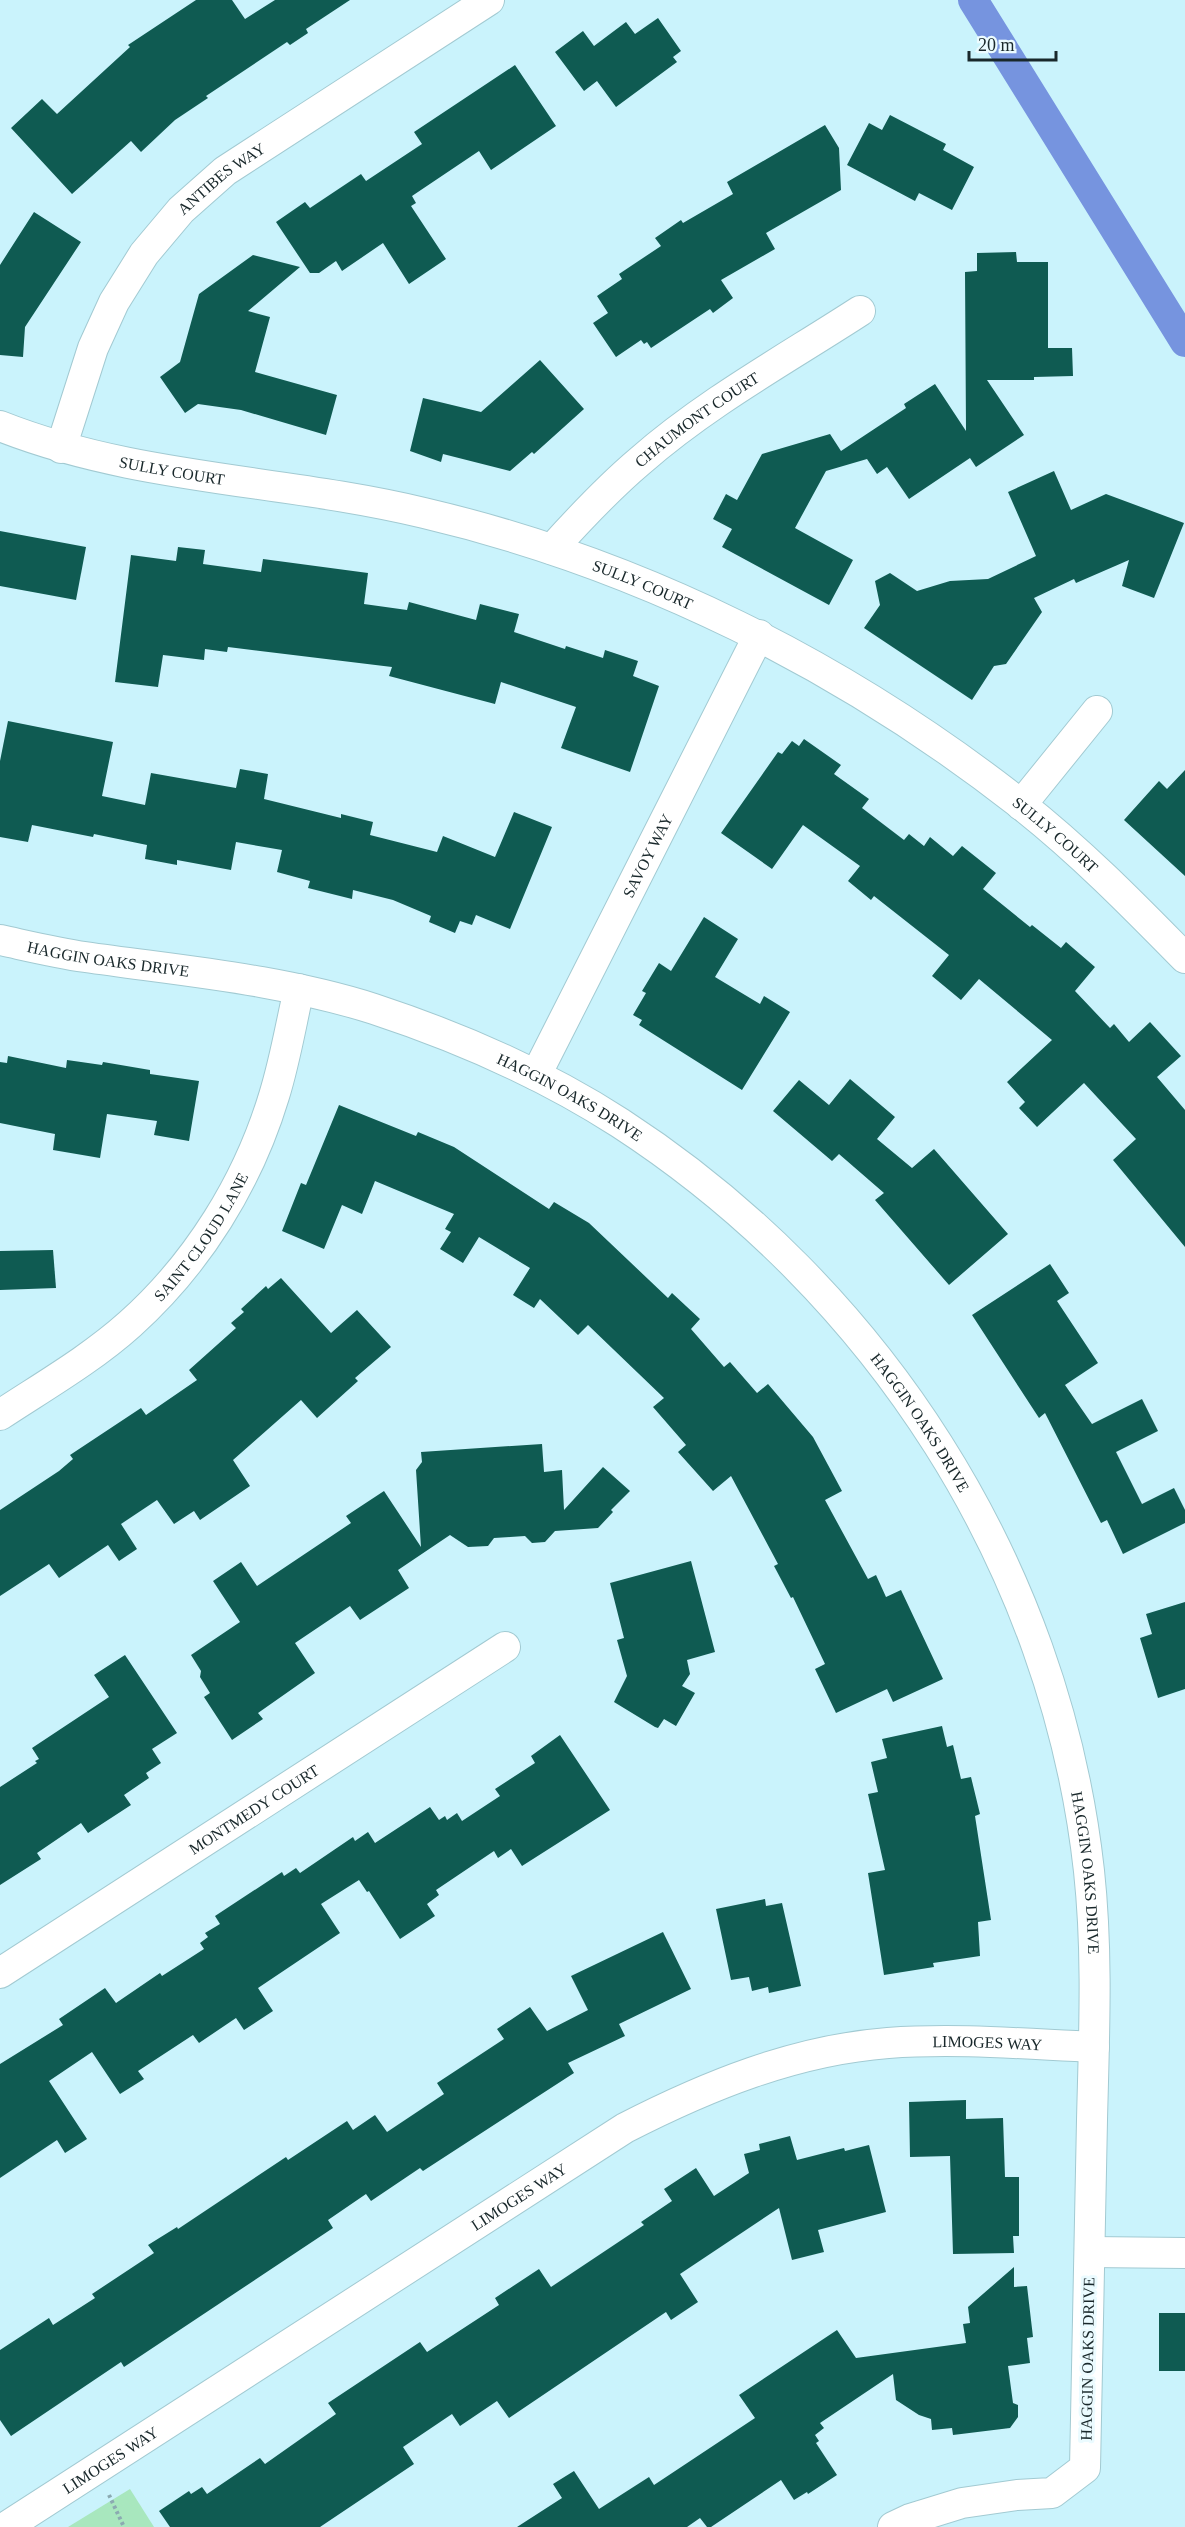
<svg xmlns="http://www.w3.org/2000/svg" width="1185" height="2527" font-family="Georgia,serif">
  <style>
    .green { fill: #a8e7be }
    .lines { fill: none; stroke-linecap: round; stroke-linejoin: round }
    .canal { stroke: #7694df; stroke-width: 30 }
    .building { fill: #0f5b52 }
    .minor-casing { stroke: #a2cad2; stroke-width: 32 }
    .path { stroke: #8baab1; stroke-width: 4; stroke-dasharray: 3 3; stroke-linecap: butt }
    .minor { stroke: #fff; stroke-width: 30 }
    .labels { text-anchor: middle; stroke-width: 6; stroke-linejoin: round; paint-order: stroke }
    .street-label { font-size: 16px; fill: #19282b; stroke: #ebfbff }
  </style>
  <rect width="100%" height="100%" fill="#caf3fc"/>
  <polygon class="green" points="130,2489 154,2527 68,2527"/>
  <g class="lines">
    <polyline class="canal" points="973,0 1185,342"/>
  </g>
  <g class="building">
    <polygon points="196,0 232,0 245,19 275,0 350,0 306,29 308,33 290,45 287,42 206,96 208,98 175,120 141,152 131,141 72,194 11,128 42,99 57,114 130,47 128,45"/>
    <polygon points="658,18 681,51 673,57 677,62 616,107 597,81 584,91 555,52 583,31 594,46 626,22 635,34"/>
    <polygon points="515,65 556,126 491,170 479,151 412,196 416,203 411,206 446,259 409,284 383,243 342,271 336,261 319,273 310,273 276,222 305,202 310,208 361,174 366,181 422,144 414,132"/>
    <polygon points="890,115 946,144 943,150 974,167 952,210 919,193 915,201 847,165 869,123 882,130"/>
    <polygon points="825,125 839,148 841,190 766,233 775,249 721,280 733,298 713,313 710,309 651,348 647,342 644,344 641,340 616,357 593,323 608,313 597,296 622,279 619,274 661,246 655,238 681,220 683,223 733,194 727,182"/>
    <polygon points="34,212 81,242 25,327 23,357 0,355 0,265"/>
    <polygon points="1016,252 1017,262 1048,262 1048,348 1072,348 1073,376 1034,377 1034,380 987,380 1024,435 976,467 970,458 909,499 887,467 877,474 867,459 826,471 795,528 853,560 829,605 722,547 732,529 713,519 726,494 737,500 762,454 830,434 841,451 906,408 904,404 935,384 966,431 965,272 977,271 977,253"/>
    <polygon points="253,255 300,267 248,311 270,317 255,372 337,395 326,435 241,410 198,404 185,413 160,377 180,362 199,294"/>
    <polygon points="540,360 584,409 534,454 532,452 510,471 443,454 441,462 410,451 423,398 481,412"/>
    <polygon points="1054,471 1071,510 1106,494 1184,523 1154,598 1122,586 1129,560 1076,583 1074,579 1034,598 1042,612 1006,664 994,666 972,700 864,628 880,605 875,581 890,573 917,591 950,581 988,579 1036,556 1008,492"/>
    <polygon points="0,531 86,547 76,600 0,586"/>
    <polygon points="178,547 205,550 203,564 261,572 263,559 368,573 364,604 407,610 409,602 476,620 480,604 519,614 514,632 565,649 566,646 603,658 605,650 638,661 633,676 659,686 630,772 561,748 576,707 501,682 495,704 389,676 392,667 228,647 227,652 205,649 204,660 163,655 158,687 115,682 131,555 176,561"/>
    <polygon points="8,721 113,742 102,796 145,805 151,773 236,788 240,769 268,774 264,799 341,818 341,814 373,822 370,835 437,852 443,836 495,857 514,812 552,827 510,929 476,915 472,925 460,921 455,933 429,922 431,916 393,900 353,890 352,899 308,888 310,881 277,872 282,850 236,842 231,870 177,860 177,865 145,859 147,845 94,834 93,837 32,825 28,842 0,837 0,761"/>
    <polygon points="804,739 841,765 834,774 869,799 862,808 904,840 909,834 924,846 930,837 953,856 962,846 996,873 983,889 1030,927 1032,925 1061,948 1066,942 1095,967 1075,991 1110,1028 1114,1024 1129,1042 1150,1022 1181,1056 1157,1077 1185,1110 1185,1247 1113,1160 1136,1139 1084,1083 1037,1127 1019,1108 1025,1102 1007,1082 1052,1040 979,979 961,1000 932,976 949,955 874,896 871,900 848,881 860,866 803,825 772,869 721,833 778,752 782,754 792,741 799,746"/>
    <polygon points="1185,770 1185,876 1124,820 1159,781 1167,789"/>
    <polygon points="704,917 738,939 715,977 760,1004 764,996 790,1012 742,1090 639,1025 642,1020 633,1015 646,993 642,991 659,963 671,971"/>
    <polygon points="8,1056 66,1068 67,1060 102,1065 103,1062 150,1070 150,1074 199,1081 189,1141 154,1135 157,1121 107,1114 100,1158 53,1150 55,1134 0,1123 0,1062 7,1063"/>
    <polygon points="850,1079 895,1117 877,1139 912,1168 934,1149 1008,1234 949,1285 875,1200 884,1193 839,1154 832,1161 773,1111 799,1080 829,1105"/>
    <polygon points="339,1105 416,1136 418,1132 454,1147 549,1209 554,1202 589,1223 668,1298 672,1293 700,1319 691,1329 724,1367 730,1362 757,1393 768,1384 813,1437 842,1491 825,1500 868,1579 876,1575 886,1597 901,1590 943,1679 893,1702 887,1689 836,1713 815,1669 825,1664 793,1597 791,1598 774,1566 778,1564 731,1476 713,1491 678,1452 686,1445 653,1407 664,1398 588,1325 578,1335 540,1299 534,1308 513,1295 530,1268 479,1237 463,1263 440,1249 451,1232 445,1229 454,1214 375,1181 362,1214 342,1205 324,1249 282,1231 301,1183 306,1185"/>
    <polygon points="53,1250 56,1288 0,1290 0,1251"/>
    <polygon points="1050,1264 1069,1293 1057,1301 1098,1363 1065,1385 1092,1424 1142,1399 1158,1431 1116,1452 1142,1504 1174,1488 1185,1510 1185,1523 1123,1554 1107,1520 1101,1523 1045,1413 1039,1418 972,1315"/>
    <polygon points="281,1278 331,1333 357,1310 391,1347 355,1378 358,1381 317,1418 301,1400 233,1460 250,1486 200,1520 194,1511 174,1524 157,1500 121,1524 137,1549 119,1561 108,1545 59,1578 49,1564 0,1596 0,1510 59,1471 73,1459 70,1455 141,1408 146,1415 197,1380 189,1370 236,1328 231,1323 244,1312 241,1309 266,1286 268,1289"/>
    <polygon points="542,1444 544,1472 562,1470 564,1510 603,1467 630,1491 611,1510 613,1512 598,1528 555,1531 545,1542 532,1543 525,1536 510,1537 494,1538 488,1546 468,1547 450,1535 398,1570 409,1588 360,1620 350,1606 295,1643 315,1673 258,1713 263,1719 232,1740 204,1697 210,1693 200,1677 201,1671 191,1655 240,1622 213,1581 241,1562 257,1586 351,1523 346,1516 384,1491 421,1547 416,1470 422,1462 421,1452"/>
    <polygon points="691,1561 715,1652 687,1660 690,1674 682,1686 695,1693 676,1726 664,1719 658,1728 655,1727 614,1702 627,1676 617,1640 624,1638 610,1583"/>
    <polygon points="1185,1602 1185,1689 1158,1698 1140,1638 1152,1634 1146,1614"/>
    <polygon points="125,1655 177,1733 152,1749 161,1763 146,1773 149,1778 124,1795 131,1805 88,1833 81,1823 37,1853 41,1859 0,1885 0,1787 37,1763 35,1761 39,1759 32,1748 109,1697 94,1675"/>
    <polygon points="942,1726 947,1747 953,1745 961,1779 971,1777 980,1814 975,1816 991,1920 978,1922 980,1956 933,1963 934,1967 884,1975 868,1873 885,1870 868,1794 878,1792 871,1762 887,1758 882,1739"/>
    <polygon points="560,1735 610,1810 522,1866 511,1849 498,1858 494,1851 436,1890 439,1895 427,1904 435,1916 400,1939 369,1891 367,1892 359,1880 321,1904 340,1933 258,1988 273,2011 244,2030 236,2018 199,2043 193,2035 138,2071 144,2079 120,2094 92,2052 49,2081 87,2139 65,2153 57,2140 0,2178 0,2064 63,2025 59,2019 105,1988 116,2003 160,1973 162,1976 204,1949 200,1943 208,1937 205,1933 220,1924 215,1916 282,1872 284,1876 296,1868 300,1873 353,1837 355,1841 368,1832 375,1843 430,1807 439,1820 445,1816 447,1820 457,1813 462,1821 500,1796 495,1789 535,1763 531,1756"/>
    <polygon points="765,1899 766,1906 782,1903 801,1986 769,1993 768,1987 752,1991 749,1977 731,1980 716,1909"/>
    <polygon points="663,1932 691,1989 619,2024 625,2036 568,2063 574,2073 423,2171 420,2168 371,2201 366,2194 328,2220 333,2228 124,2367 121,2362 11,2436 0,2420 0,2350 49,2318 53,2325 95,2298 92,2294 154,2253 148,2245 177,2227 178,2229 286,2157 288,2160 347,2121 353,2130 375,2115 387,2132 444,2094 437,2083 504,2039 497,2029 530,2007 547,2031 588,2010 571,1976"/>
    <polygon points="966,2100 966,2119 1003,2118 1005,2177 1019,2177 1019,2236 1013,2236 1014,2253 953,2254 950,2156 910,2157 909,2102"/>
    <polygon points="790,2136 797,2160 844,2148 845,2151 869,2145 886,2212 818,2230 824,2252 792,2260 779,2208 680,2274 698,2302 671,2320 666,2312 509,2418 497,2401 460,2426 452,2414 403,2447 414,2464 320,2527 170,2527 159,2511 189,2491 191,2494 202,2487 207,2494 260,2458 265,2464 336,2414 328,2403 420,2342 427,2352 499,2305 495,2298 539,2269 551,2287 644,2225 641,2222 672,2201 664,2189 696,2168 714,2196 749,2173 744,2154 760,2150 759,2144"/>
    <polygon points="1014,2267 1014,2287 1027,2286 1033,2337 1027,2338 1030,2363 1008,2366 1013,2403 1018,2405 1018,2417 1010,2428 953,2435 952,2428 932,2430 931,2419 919,2415 896,2400 893,2374 820,2423 824,2428 815,2435 819,2441 816,2443 837,2475 808,2494 807,2492 794,2500 781,2480 711,2527 707,2527 700,2518 687,2527 517,2527 562,2498 553,2484 574,2471 599,2509 649,2477 654,2485 755,2418 739,2395 837,2330 856,2358 966,2343 963,2324 970,2323 968,2307"/>
    <rect x="1159" y="2313" width="26" height="58"/>
  </g>
  <g class="lines">
    <g class="minor-casing">
      <g id="minor">
        <path id="s1" d="M0,426c136,54 283,53 424,87 217,51 420,153 595,290 60,47 113,101 166,155"/>
        <path id="s2" d="M61,448l32,-100 21,-46 30,-48 37,-44 44,-39 264,-171"/>
        <path id="s3" d="M552,549c28,-31 56,-61 88,-88 66,-58 146,-102 220,-150"/>
        <polyline points="1021,805 1097,711"/>
        <path id="s4" d="M0,940c28,6 57,13 85,17 97,14 195,22 289,52 85,28 170,65 246,114 257,167 435,441 469,748 9,83 5,166 3,249 -2,116 -4,232 -7,348l-33,25 -35,2 -55,8 -52,16 -17,8"/>
        <path id="s5" d="M536,1075l223,-440"/>
        <path id="s6" d="M0,1415c44,-29 91,-56 130,-91 68,-61 118,-142 144,-228 11,-35 17,-72 25,-107"/>
        <path id="s7" d="M0,1973l505,-326"/>
        <polyline points="1090,2252 1185,2253"/>
        <path id="s8" d="M6,2527l619,-399c82,-42 170,-78 263,-85 69,-5 137,1 206,4"/>
      </g>
    </g>
    <polyline class="path" points="109,2495 124,2527"/>
    <use href="#minor" class="minor"/>
  </g>
  <g class="labels">
    <g class="street-label">
      <text dy="6" stroke="none"><textPath href="#s2" startOffset="321">ANTIBES WAY</textPath></text>
      <text dy="6" stroke="none"><textPath href="#s3" startOffset="195">CHAUMONT COURT</textPath></text>
      <text dy="6" stroke="none"><textPath href="#s1" startOffset="178">SULLY COURT</textPath></text>
      <text dy="6" stroke="none"><textPath href="#s1" startOffset="664">SULLY COURT</textPath></text>
      <text dy="6" stroke="none"><textPath href="#s1" startOffset="1149">SULLY COURT</textPath></text>
      <text dy="6" stroke="none"><textPath href="#s5" startOffset="246">SAVOY WAY</textPath></text>
      <text dy="6" stroke="none"><textPath href="#s4" startOffset="110">HAGGIN OAKS DRIVE</textPath></text>
      <text dy="6" stroke="none"><textPath href="#s4" startOffset="596">HAGGIN OAKS DRIVE</textPath></text>
      <text dy="6" stroke="none"><textPath href="#s6" startOffset="272">SAINT CLOUD LANE</textPath></text>
      <text dy="6" stroke="none"><textPath href="#s4" startOffset="1080">HAGGIN OAKS DRIVE</textPath></text>
      <text dy="6" stroke="none"><textPath href="#s7" startOffset="302">MONTMEDY COURT</textPath></text>
      <text dy="6" stroke="none"><textPath href="#s4" startOffset="1566">HAGGIN OAKS DRIVE</textPath></text>
      <text dy="6" stroke="none"><textPath href="#s8" startOffset="1114">LIMOGES WAY</textPath></text>
      <text dy="6" stroke="none"><textPath href="#s8" startOffset="610">LIMOGES WAY</textPath></text>
      <text transform="translate(1087 2359) rotate(-89)" y="6">HAGGIN OAKS DRIVE</text>
      <text dy="6" stroke="none"><textPath href="#s8" startOffset="124">LIMOGES WAY</textPath></text>
    </g>
  </g>
  <path d="M969 51v9h87v-9" fill="none" stroke="#19282b" stroke-width="3"/>
  <text x="978" y="51" font-size="18" fill="#19282b" stroke="#ebfbff" stroke-width="4.5" paint-order="stroke">20 m</text>
</svg>
